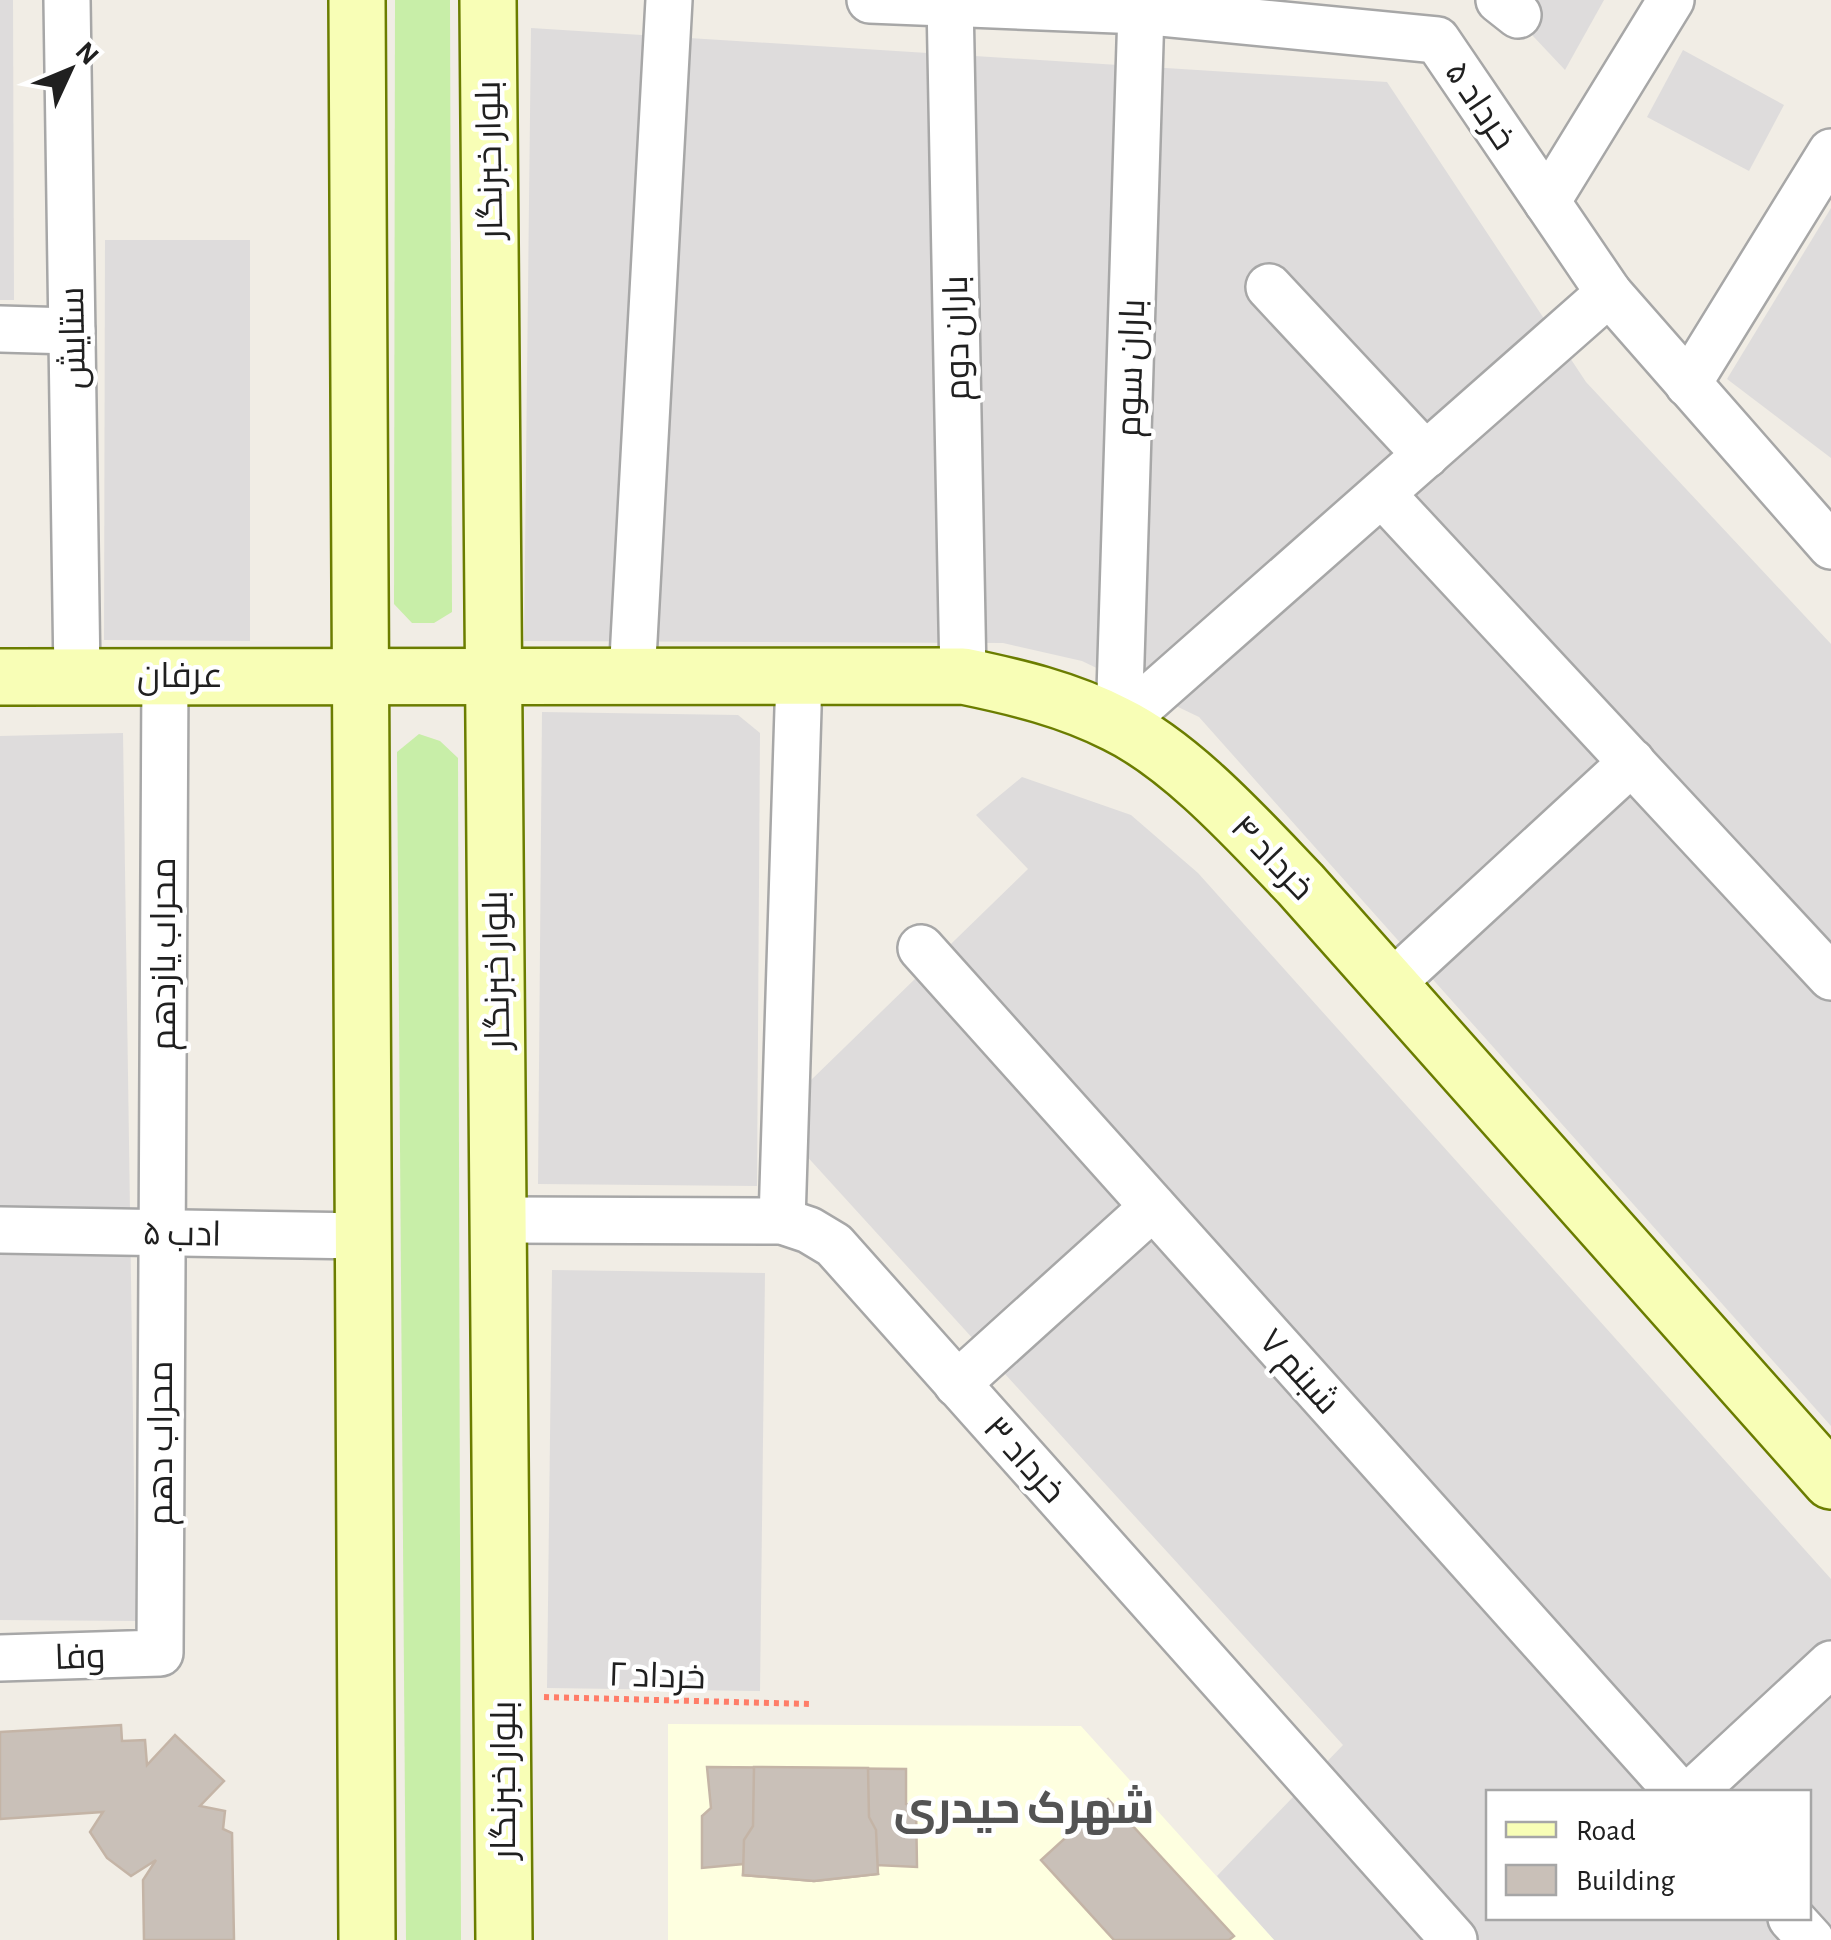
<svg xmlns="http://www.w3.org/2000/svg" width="1831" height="1940" font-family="'Alegreya Sans',Cairo,sans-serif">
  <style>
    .residential { fill: #dedcdc; fill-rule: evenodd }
    .education { fill: #feffe0 }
    .grass { fill: #c8eea8 }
    .building { fill: #c9c0b8; stroke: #c4b4a6; stroke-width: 2.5 }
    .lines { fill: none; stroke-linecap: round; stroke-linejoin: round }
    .street-casing { stroke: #a7a7a7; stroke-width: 50 }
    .secondary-casing { stroke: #6b7d00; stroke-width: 60 }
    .path { stroke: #ff7d68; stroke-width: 6; stroke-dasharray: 5 5; stroke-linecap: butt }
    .street { stroke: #fff; stroke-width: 45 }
    .secondary { stroke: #f8feb6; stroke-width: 55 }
    .labels { text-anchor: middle; stroke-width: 9; stroke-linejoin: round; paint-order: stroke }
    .street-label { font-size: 35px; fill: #202020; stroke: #fff }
    .district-label { font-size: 45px; font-weight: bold; fill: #535353; stroke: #fff }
  </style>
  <rect width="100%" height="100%" fill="#f1ede5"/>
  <g class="residential">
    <polygon points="0,0 13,0 14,300 0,300"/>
    <polygon points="1499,0 1604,0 1565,70"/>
    <polygon points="531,28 1387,82 1586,382 1831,644 1831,1426 1199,717 1082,661 1003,643 524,641"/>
    <polygon points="1683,50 1784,105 1749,171 1647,117"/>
    <polygon points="1831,208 1831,458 1727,379"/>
    <polygon points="105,240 250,240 250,641 104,640"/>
    <polygon points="542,712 738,715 760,733 757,1186 538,1184"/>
    <polygon points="123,733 136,1621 0,1620 0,736"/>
    <path d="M1022,777l109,38 67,58 633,706v361h-557l-57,-64 126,-131 -571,-627 256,-249 -52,-54zM1488,1792h320v126h-320z"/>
    <polygon points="552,1270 765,1273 760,1691 547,1688"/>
  </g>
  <polygon class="education" points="668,1724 1081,1726 1274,1940 668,1940"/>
  <g class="grass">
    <polygon points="395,0 450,0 452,612 434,623 412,623 394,604"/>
    <polygon points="419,734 440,741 458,758 461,1940 406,1940 397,752"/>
  </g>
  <g class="building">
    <polygon points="121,1725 122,1741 145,1740 147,1765 175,1735 224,1781 200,1806 225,1811 223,1829 232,1833 234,1940 144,1940 143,1880 156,1860 131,1876 107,1858 90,1832 103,1812 0,1819 0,1732"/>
    <polygon points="707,1767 906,1769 906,1804 916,1806 917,1867 876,1865 878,1874 814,1881 743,1875 744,1864 702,1868 702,1816 711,1808"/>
    <polygon points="754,1767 868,1768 869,1817 876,1830 878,1874 814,1881 743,1875 744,1840 753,1826"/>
    <polygon points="1108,1799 1234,1936 1229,1940 1114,1940 1041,1860"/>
  </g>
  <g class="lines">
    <g class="street-casing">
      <g id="street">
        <polyline points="67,0 77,676"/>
        <polyline points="870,0 1141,11 1437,40 1609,293 1831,546"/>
        <polyline points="950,0 963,676"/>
        <polyline points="1499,0 1518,15"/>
        <polyline points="1547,202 1671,0"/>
        <polyline points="1269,287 1426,455"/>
        <polyline points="0,329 72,331"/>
        <polyline points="1688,384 1831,152"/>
        <polyline points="1382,494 1831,977"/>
        <polyline points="632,677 669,0"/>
        <polyline points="1119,725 1141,11"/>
        <polyline points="1119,725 1609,293"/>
        <polyline points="921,948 1678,1792"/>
        <polyline points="1390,985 1632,762"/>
        <polyline points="498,1220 782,1221 809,1230 834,1245 1454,1940"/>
        <polyline points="782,1221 799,677"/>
        <polyline points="0,1230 364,1236"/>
        <polyline points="957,1384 1153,1207"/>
        <polyline points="0,1658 160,1653 165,675"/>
        <polyline points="1693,1792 1831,1664"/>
        <polyline points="1791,1918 1811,1940"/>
      </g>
    </g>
    <g class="secondary-casing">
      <g id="secondary">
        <polyline points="357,0 367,1940"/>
        <polyline points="488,0 504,1940"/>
        <path d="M0,677l963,-1c53,11 104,23 153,48 66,32 134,108 184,160l531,597"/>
      </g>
    </g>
    <polyline class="path" points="544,1697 810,1704"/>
    <use href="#street" class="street"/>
    <use href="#secondary" class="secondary"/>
  </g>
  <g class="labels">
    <g class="street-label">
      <text transform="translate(1481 105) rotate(56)" y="12">خرداد ۵</text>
      <text transform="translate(489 160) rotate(-91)" y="12">بلوار خبرنگار</text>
      <text transform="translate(72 338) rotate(-91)" y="12">ستایش</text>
      <text transform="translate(956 338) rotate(-91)" y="12">باران دوم</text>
      <text transform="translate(1130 368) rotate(-88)" y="12">باران سوم</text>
      <text x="180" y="687">عرفان</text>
      <text transform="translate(1273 857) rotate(46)" y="12">خرداد ۴</text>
      <text transform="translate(163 954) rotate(-90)" y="12">محراب یازدهم</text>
      <text transform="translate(496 970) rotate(-91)" y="12">بلوار خبرنگار</text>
      <text transform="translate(182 1233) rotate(1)" y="12">ادب ۵</text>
      <text transform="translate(1300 1371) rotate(48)" y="12">شبنم ۷</text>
      <text transform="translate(160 1443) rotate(-90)" y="12">محراب دهم</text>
      <text transform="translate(1025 1459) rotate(48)" y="12">خرداد ۳</text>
      <text transform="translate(80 1656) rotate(-2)" y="12">وفا</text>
      <text transform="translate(657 1675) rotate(2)" y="12">خرداد ۲</text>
      <text transform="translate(503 1780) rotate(-90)" y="12">بلوار خبرنگار</text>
    </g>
    <g class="district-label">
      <text x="1024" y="1823">شهرک حیدری</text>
    </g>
  </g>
  <rect x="1486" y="1790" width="325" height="130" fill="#ffffff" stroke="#a6a6a6" stroke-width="2.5"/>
  <rect x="1506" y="1822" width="50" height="15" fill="#f8feb6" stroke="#a6a6a6" stroke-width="2.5"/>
  <text x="1576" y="1840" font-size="30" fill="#202020">Road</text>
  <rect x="1506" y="1865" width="50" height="30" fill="#c9c0b8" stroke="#a6a6a6" stroke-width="2.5"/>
  <text x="1576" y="1890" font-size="30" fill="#202020">Building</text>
  <g transform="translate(70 70) rotate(46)" stroke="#ffffff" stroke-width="8" paint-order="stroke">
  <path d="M0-8L18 38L0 25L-18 38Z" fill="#202020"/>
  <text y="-15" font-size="28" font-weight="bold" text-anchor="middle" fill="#202020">N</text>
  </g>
</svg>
